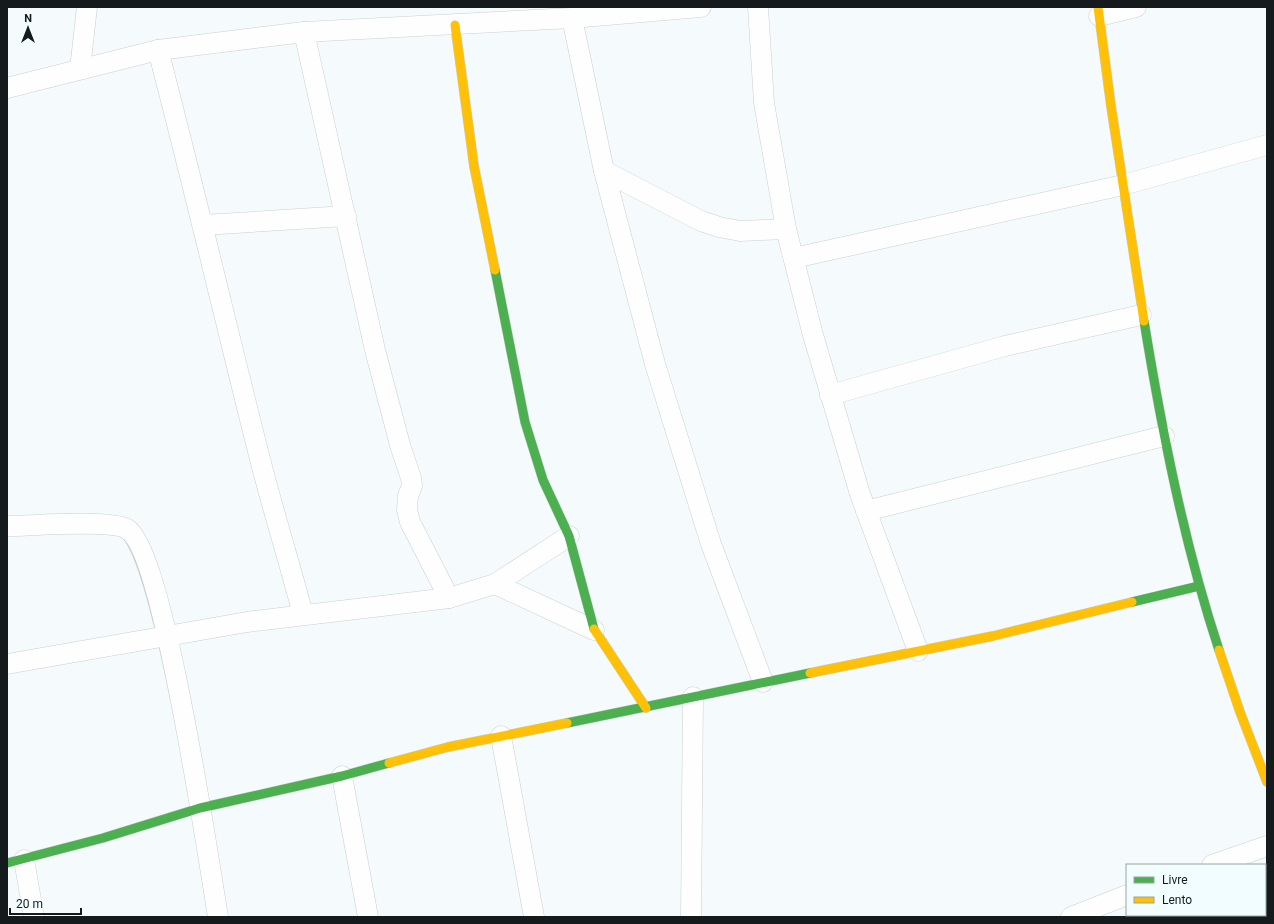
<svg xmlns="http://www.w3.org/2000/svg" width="1274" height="924" font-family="Roboto,sans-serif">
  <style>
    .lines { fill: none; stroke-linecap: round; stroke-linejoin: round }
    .street-casing { stroke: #cacfd0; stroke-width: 21 }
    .fast-casing { stroke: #cacfd0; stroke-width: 10 }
    .slow-casing { stroke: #cacfd0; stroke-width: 10 }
    .street { stroke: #fefeff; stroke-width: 20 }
    .fast { stroke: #4caf50; stroke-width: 9 }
    .slow { stroke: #ffc107; stroke-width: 9 }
  </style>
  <rect width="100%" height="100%" fill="#f5fbfc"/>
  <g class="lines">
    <g class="street-casing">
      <g id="street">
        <polyline points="758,7 764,103 786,229 813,335 860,494 918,651"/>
        <polyline points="1099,16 1136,7"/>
        <polyline points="572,18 604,171 655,364 711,544 763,682"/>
        <polyline points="304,32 375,350 400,445 411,478 412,486 408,496 407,510 410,522 449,598"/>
        <path d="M158,50c36,137 68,275 103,413 13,51 29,101 42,152"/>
        <polyline points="80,69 87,7"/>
        <polyline points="7,88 158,50 304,32 572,18 701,7"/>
        <polyline points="604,171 701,221 719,227 740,231 786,229"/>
        <polyline points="203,225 346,216"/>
        <polyline points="794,258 1123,185 1267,145"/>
        <polyline points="830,395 1005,346 1141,315"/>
        <polyline points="866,511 1164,436"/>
        <path d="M7,526c23,0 104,-7 120,3 36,20 82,333 91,388"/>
        <polyline points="495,584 594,630"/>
        <polyline points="7,664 247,622 449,598 495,584 569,536"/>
        <polyline points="501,736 534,917"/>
        <polyline points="342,776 368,917"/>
        <polyline points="24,860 34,917"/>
        <polyline points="1212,865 1267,846"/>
        <polyline points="691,917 693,697"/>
        <polyline points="1071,917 1127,895"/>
      </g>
    </g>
    <g class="fast-casing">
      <g id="fast">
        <polyline points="495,270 525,422 543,480 569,536 594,629"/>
        <path d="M1144,321c18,110 40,223 75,329"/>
        <polyline points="1132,602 1199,586"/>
        <polyline points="567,723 810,673"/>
        <polyline points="7,863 103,838 200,808 342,776 389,763"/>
      </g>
    </g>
    <g class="slow-casing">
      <g id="slow">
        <polyline points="1098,7 1111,106 1144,321"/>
        <polyline points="455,25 474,166 495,270"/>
        <polyline points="594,629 646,708"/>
        <polyline points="1219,650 1240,712 1267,782"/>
        <polyline points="810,673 993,636 1132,602"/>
        <polyline points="389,763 448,747 567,723"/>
      </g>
    </g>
    <use href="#street" class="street"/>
    <use href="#fast" class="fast"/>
    <use href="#slow" class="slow"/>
  </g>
  <rect width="1274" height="924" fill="none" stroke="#151b1c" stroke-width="16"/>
  <rect x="1126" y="864" width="140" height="52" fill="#f2fdff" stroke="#9aa3a4"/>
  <rect x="1134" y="877" width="20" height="6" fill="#4caf50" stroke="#9aa3a4"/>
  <text x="1162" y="884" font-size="12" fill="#151b1c">Livre</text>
  <rect x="1134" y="897" width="20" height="6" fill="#ffc107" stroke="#9aa3a4"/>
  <text x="1162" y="904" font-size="12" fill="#151b1c">Lento</text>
  <g transform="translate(28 28)" stroke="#f2fdff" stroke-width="3" paint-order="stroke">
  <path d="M0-3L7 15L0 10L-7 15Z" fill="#151b1c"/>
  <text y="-6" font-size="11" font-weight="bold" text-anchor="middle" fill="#151b1c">N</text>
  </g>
  <path d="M10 908v6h71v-6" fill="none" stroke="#151b1c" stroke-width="2"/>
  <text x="16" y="908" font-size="12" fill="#151b1c" stroke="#f2fdff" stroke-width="3" paint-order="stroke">20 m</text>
</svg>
